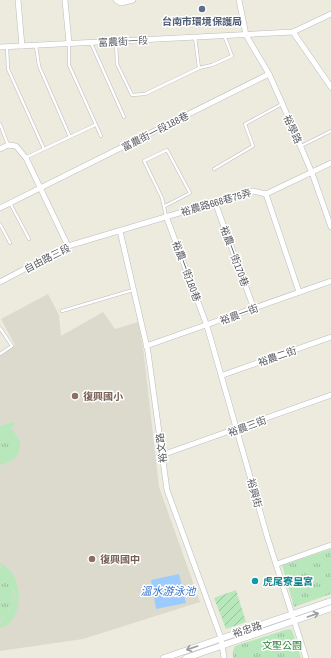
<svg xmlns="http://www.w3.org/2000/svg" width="331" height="658" font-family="'Archivo Narrow','Noto Sans TC',sans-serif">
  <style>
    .education { fill: #dcdacd }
    .grass { fill: url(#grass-tufts) }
    .garden { fill: url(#garden-furrows) }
    .pitch { fill: #b8e7bc }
    .water { fill: #9cccff }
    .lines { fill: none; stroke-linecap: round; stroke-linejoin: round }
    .service-casing { stroke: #babcc2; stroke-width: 3.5 }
    .minor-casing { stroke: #babcc2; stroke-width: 6 }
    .tertiary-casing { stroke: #babcc2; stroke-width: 7 }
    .service { stroke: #fff; stroke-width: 2.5 }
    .minor { stroke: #fff; stroke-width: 5 }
    .tertiary { stroke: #fff; stroke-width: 6 }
    .oneway { stroke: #9b9da0 }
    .service-dot { fill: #5c6f8a; stroke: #fff; stroke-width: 1.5 }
    .education-dot { fill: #8d6e63; stroke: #fff; stroke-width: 1.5 }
    .culture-dot { fill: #0f9aa8; stroke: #fff; stroke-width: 1.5 }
    .labels { text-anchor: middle; stroke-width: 3; stroke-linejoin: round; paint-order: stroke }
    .service-label { font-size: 10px; font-weight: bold; fill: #4e5e75; stroke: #fff }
    .street-label { font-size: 10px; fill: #585b61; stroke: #fff }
    .education-label { font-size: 10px; font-weight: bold; fill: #785e54; stroke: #fff; text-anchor: start }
    .culture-label { font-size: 10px; font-weight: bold; fill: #0d838f; stroke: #fff; text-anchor: start }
    .park-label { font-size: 10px; fill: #2d8437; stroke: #fff }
    .water-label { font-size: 11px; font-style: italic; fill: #3573cc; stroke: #fff }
  </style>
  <defs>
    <pattern id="grass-tufts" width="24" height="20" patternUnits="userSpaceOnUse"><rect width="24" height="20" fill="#b8e7bc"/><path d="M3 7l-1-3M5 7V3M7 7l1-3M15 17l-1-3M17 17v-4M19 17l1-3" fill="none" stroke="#98be9c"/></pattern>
    <pattern id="garden-furrows" width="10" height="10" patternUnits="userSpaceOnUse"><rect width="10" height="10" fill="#b8e7bc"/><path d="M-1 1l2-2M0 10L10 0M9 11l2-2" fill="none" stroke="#98be9c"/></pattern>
  </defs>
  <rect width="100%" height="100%" fill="#edebde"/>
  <polygon class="education" points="48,294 59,315 61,336 103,312 115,329 138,322 143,347 159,487 200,602 83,639 0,651 0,356 15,345 1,319"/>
  <g class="grass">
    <path d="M0,433c19,5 18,22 0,28z"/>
    <polygon points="331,549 331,594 294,607 282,565"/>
    <polygon points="0,568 13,584 14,604 0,621"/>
    <polygon points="288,629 292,630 301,658 233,658 233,651 235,646"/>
  </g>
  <polygon class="garden" points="236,590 246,622 226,629 214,598"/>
  <g class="pitch">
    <path d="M13,422l1,4 -3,2 9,13c0,17 -6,20 -20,24v-4c18,-6 19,-23 0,-28v-7z"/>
    <path d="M0,563c25,10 25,59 0,65 0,-12 11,-15 14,-25 5,-22 -14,-28 -14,-40z"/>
  </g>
  <polygon class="water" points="179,574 186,603 156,609 151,580"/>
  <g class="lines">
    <g class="service-casing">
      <g id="service">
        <polyline points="195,37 199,68"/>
        <polyline points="116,42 117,64 132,95 145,94 199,68 212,65 232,56 224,35"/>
        <polyline points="91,43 124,117"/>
        <polyline points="69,44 69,65 101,136"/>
        <polyline points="36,46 39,66 70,137"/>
        <polyline points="7,47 8,69 44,149"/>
        <polyline points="0,124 8,145"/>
        <polyline points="301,146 331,131"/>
        <polyline points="27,157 95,125"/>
        <polyline points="214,169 253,146 245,124 282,104"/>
        <polyline points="10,203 29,239"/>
        <polyline points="165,206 190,193 167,150 144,161 162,198 166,216"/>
        <polyline points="0,224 10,243"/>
        <polyline points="62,311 133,290"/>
        <polyline points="0,328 12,346 0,354"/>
      </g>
    </g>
    <g class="minor-casing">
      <g id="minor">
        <polyline points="18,0 22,46"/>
        <polyline points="65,0 69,43"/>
        <polyline points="116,0 121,3 133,0"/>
        <polyline points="239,0 246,35 269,74 282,103 312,173 331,227"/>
        <polyline points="293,32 331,87"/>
        <polyline points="0,47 293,32 331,14"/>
        <polyline points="0,149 8,145 16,146 26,158 68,246"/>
        <polyline points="266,194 299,292"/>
        <polyline points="215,202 254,309"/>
        <polyline points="0,208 269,74"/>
        <polyline points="166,216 207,326 267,536 306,658"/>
        <polyline points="120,231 148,352 167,490 221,638 224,658"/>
        <polyline points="0,282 68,246 253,191 266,194 331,163"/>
        <polyline points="146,346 331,281"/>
        <polyline points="223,375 331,337"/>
        <polyline points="162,455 331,395"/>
        <polyline points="277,564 331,545"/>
      </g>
    </g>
    <g class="tertiary-casing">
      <g id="tertiary">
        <polyline points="164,658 331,601"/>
        <polyline points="186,658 331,608"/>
      </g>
    </g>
    <use href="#service" class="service"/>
    <use href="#minor" class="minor"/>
    <use href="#tertiary" class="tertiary"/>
  </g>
  <defs><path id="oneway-shaft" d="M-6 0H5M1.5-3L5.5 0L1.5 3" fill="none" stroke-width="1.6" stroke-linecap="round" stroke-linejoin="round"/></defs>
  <g class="oneway">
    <use href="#oneway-shaft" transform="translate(313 615) rotate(-19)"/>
    <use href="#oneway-shaft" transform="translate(192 648) rotate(161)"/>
  </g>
  <circle class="service-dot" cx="202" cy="9" r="4"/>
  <g class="education-dot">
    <circle cx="75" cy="396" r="4"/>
    <circle cx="92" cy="559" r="4"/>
  </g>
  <circle class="culture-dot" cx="255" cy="581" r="4"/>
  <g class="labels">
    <g class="service-label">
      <text x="202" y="25">台南市環境保護局</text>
    </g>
    <g class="street-label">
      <text transform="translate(123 41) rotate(-3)" y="4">富農街一段</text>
      <text transform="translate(293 129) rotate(66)" y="4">裕學路</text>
      <text transform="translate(155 131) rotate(-27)" y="4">富農街一段188巷</text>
      <text transform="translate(216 202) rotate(-16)" y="4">裕農路668巷75弄</text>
      <text transform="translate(235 256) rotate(70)" y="4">裕農一街170巷</text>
      <text transform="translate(47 258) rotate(-27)" y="4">自由路三段</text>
      <text transform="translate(187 271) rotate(70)" y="4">裕農一街180巷</text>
      <text transform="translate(239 314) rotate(-20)" y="4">裕農一街</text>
      <text transform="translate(277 356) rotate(-19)" y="4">裕農二街</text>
      <text transform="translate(247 426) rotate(-20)" y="4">裕農三街</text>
      <text transform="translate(161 448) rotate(-97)" y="4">裕文路</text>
      <text transform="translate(255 493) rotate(75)" y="4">裕興街</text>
      <text transform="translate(247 629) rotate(-18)" y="4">裕忠路</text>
    </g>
    <g class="education-label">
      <text x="83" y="400">復興國小</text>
      <text x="100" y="563">復興國中</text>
    </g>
    <g class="culture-label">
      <text x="263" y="585">虎尾寮皇宮</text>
    </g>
    <g class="park-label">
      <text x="282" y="649">文聖公園</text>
    </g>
    <g class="water-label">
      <text x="168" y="595">溫水游泳池</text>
    </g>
  </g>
</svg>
